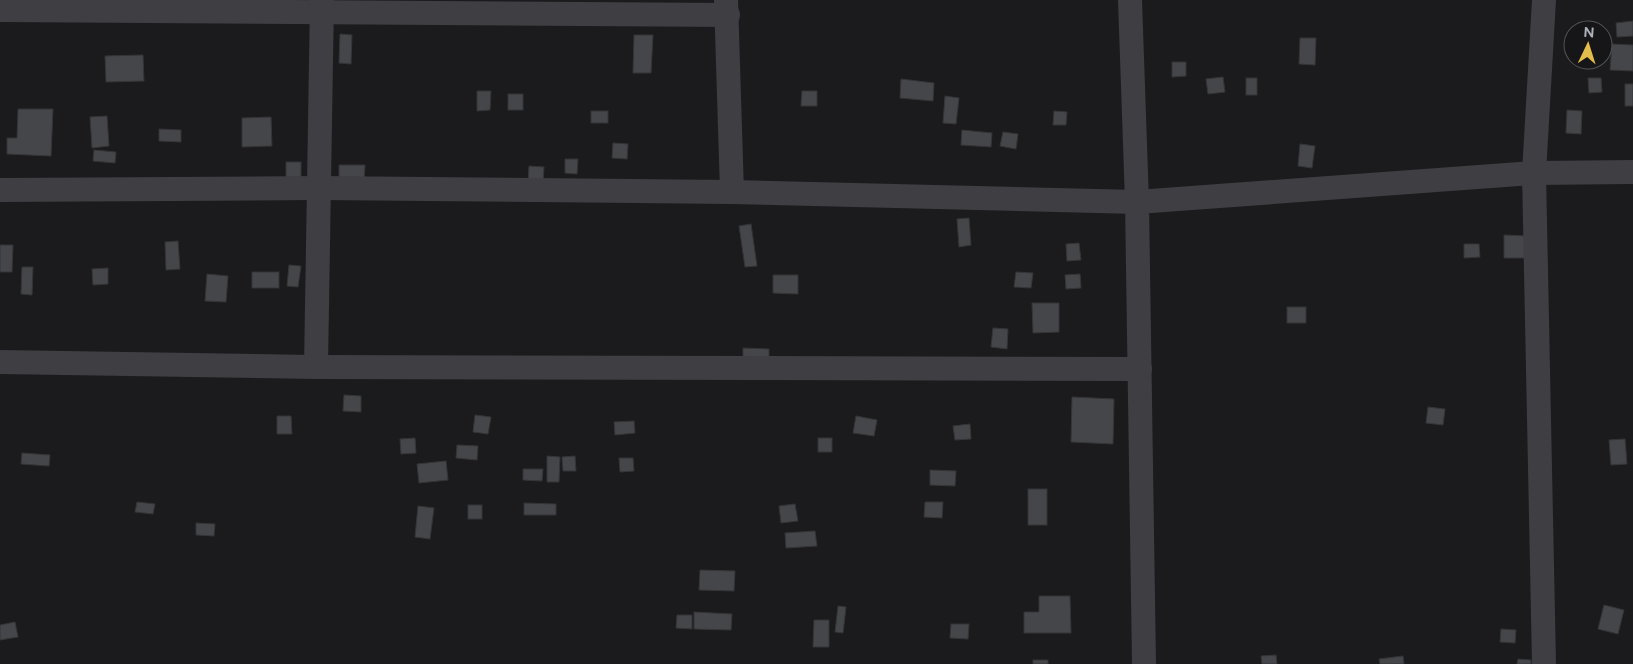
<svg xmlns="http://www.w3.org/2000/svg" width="1633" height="664" font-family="Figtree,sans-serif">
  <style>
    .building { fill: #454649; stroke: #353538 }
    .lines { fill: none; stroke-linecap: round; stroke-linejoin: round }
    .minor { stroke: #3e3e43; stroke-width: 24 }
  </style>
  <rect width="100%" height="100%" fill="#1b1b1d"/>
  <g class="building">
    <polygon points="1633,21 1633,36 1617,37 1616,23"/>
    <polygon points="340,34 352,35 351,64 339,63"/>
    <polygon points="634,35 653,35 651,73 633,73"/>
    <polygon points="1300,38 1316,38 1315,65 1299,64"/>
    <polygon points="1612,44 1633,45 1633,71 1610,70"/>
    <polygon points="143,55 144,81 106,82 105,56"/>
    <polygon points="1172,62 1186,62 1186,76 1172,77"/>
    <polygon points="1223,77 1225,92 1208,94 1206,79"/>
    <rect x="1246" y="78" width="11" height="17"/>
    <polygon points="1588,78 1601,78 1602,92 1589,93"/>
    <polygon points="901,79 934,83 933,101 900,98"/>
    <rect x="1625" y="84" width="8" height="22"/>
    <polygon points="477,91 491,91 490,110 477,111"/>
    <polygon points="802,91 817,91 817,106 801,106"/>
    <rect x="508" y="94" width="15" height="16"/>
    <polygon points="945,96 959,98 956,124 943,123"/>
    <polygon points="18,109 53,109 51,156 7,154 7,138 17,138"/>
    <polygon points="1567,110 1582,111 1581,134 1566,133"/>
    <rect x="591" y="111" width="17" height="12"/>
    <polygon points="1054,111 1067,112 1066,125 1053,125"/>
    <polygon points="107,116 109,146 92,148 90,117"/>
    <polygon points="271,117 272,146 242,147 242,118"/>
    <polygon points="159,129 181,130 181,142 159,141"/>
    <polygon points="962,130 992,133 991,147 961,145"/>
    <polygon points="1003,132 1018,134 1016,149 1000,146"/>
    <polygon points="613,143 628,144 627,159 612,158"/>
    <polygon points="1300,144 1315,146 1312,168 1298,166"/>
    <polygon points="94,150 116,152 115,163 93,161"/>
    <polygon points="565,159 578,159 577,174 565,173"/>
    <rect x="286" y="162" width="15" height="19"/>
    <polygon points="339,165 365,165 364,182 339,181"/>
    <polygon points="529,166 544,167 543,183 528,182"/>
    <polygon points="969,218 971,245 959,247 957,219"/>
    <polygon points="751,224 757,266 745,267 739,226"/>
    <polygon points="1504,235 1528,236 1528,258 1504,258"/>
    <polygon points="178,241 180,269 166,270 165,242"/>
    <polygon points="1079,243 1081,260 1067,261 1066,244"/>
    <polygon points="1464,244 1479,244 1480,257 1464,258"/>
    <polygon points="0,245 13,245 12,272 0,272"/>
    <polygon points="289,265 301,266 298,287 287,286"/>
    <polygon points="22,267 33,267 32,295 21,294"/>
    <polygon points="108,268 108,284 93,285 92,269"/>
    <rect x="252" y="272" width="27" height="16"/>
    <polygon points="1016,272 1033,273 1031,288 1014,287"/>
    <polygon points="207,274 228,276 226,302 205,301"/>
    <polygon points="1080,274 1081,288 1066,289 1065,275"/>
    <polygon points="773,275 798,275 798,294 773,293"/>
    <polygon points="1032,303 1059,303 1059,332 1033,333"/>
    <rect x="1287" y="307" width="19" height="16"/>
    <polygon points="993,328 1008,329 1007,349 991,347"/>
    <polygon points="743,348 769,349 769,362 743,361"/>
    <polygon points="344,395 361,396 361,412 343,411"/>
    <polygon points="1072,397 1114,399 1113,444 1071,442"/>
    <polygon points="1428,407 1445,409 1443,425 1426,423"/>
    <polygon points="475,415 491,417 488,434 473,432"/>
    <polygon points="277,416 291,416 292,434 277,434"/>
    <polygon points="856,416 877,420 874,436 853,433"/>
    <polygon points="634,421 635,433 615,435 614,422"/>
    <polygon points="970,424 971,439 955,440 953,426"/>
    <polygon points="415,438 416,453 401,454 400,439"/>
    <rect x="818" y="438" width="14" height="14"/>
    <polygon points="1625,439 1627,464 1611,465 1609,440"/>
    <polygon points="457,445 478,446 477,460 456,458"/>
    <polygon points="22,453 50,455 49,466 21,464"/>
    <polygon points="547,456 560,457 559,482 547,482"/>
    <polygon points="575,456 576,471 563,471 562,457"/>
    <polygon points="619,458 633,458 634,471 620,472"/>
    <polygon points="446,461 448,480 419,483 417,464"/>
    <polygon points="523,469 543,469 542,481 523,480"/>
    <polygon points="930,470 956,471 955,486 930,485"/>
    <rect x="1028" y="489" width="19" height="36"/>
    <polygon points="137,502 155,504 153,514 135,512"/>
    <polygon points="925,502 943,502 942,518 924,517"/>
    <polygon points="524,503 556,504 556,515 524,515"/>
    <polygon points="795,504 798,521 781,523 779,506"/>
    <rect x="468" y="505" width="14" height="14"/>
    <polygon points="418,506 434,508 430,539 415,537"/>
    <polygon points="196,523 215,524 214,536 196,535"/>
    <polygon points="815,531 817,546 786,548 785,533"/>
    <polygon points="700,570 735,571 734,591 699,590"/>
    <polygon points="1039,596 1070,596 1071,633 1024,633 1024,612 1039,612"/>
    <polygon points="1604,605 1624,610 1618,634 1598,629"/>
    <polygon points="838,606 846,607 843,633 835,632"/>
    <polygon points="694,612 732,614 731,630 694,629"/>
    <polygon points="677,615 692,615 692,629 676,628"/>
    <polygon points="814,620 829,620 829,647 813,647"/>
    <polygon points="15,622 18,637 0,640 0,625"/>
    <polygon points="951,624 969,624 968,639 950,638"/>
    <polygon points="1501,629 1516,630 1515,643 1500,642"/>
    <polygon points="1276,655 1277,664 1262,664 1261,656"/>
    <polygon points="1403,656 1404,664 1380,664 1379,659"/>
    <polygon points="1518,659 1531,660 1531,664 1517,664"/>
    <rect x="1033" y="660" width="15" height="4"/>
  </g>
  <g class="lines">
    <g class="minor">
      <polyline points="726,0 732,192"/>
      <polyline points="1130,0 1137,202 1144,664"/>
      <polyline points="0,10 728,15"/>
      <polyline points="0,190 318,188 732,192 1137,202 1534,173 1633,172"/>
      <polyline points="0,362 316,367 1140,369"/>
      <polyline points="316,367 322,0"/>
      <polyline points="1544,664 1534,173 1544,0"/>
    </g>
  </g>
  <g transform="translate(1588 45) rotate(4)"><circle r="24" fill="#161618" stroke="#535459"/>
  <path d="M0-4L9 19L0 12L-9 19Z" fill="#e3bd4c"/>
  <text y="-8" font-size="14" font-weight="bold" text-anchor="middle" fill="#aeb1bb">N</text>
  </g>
</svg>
